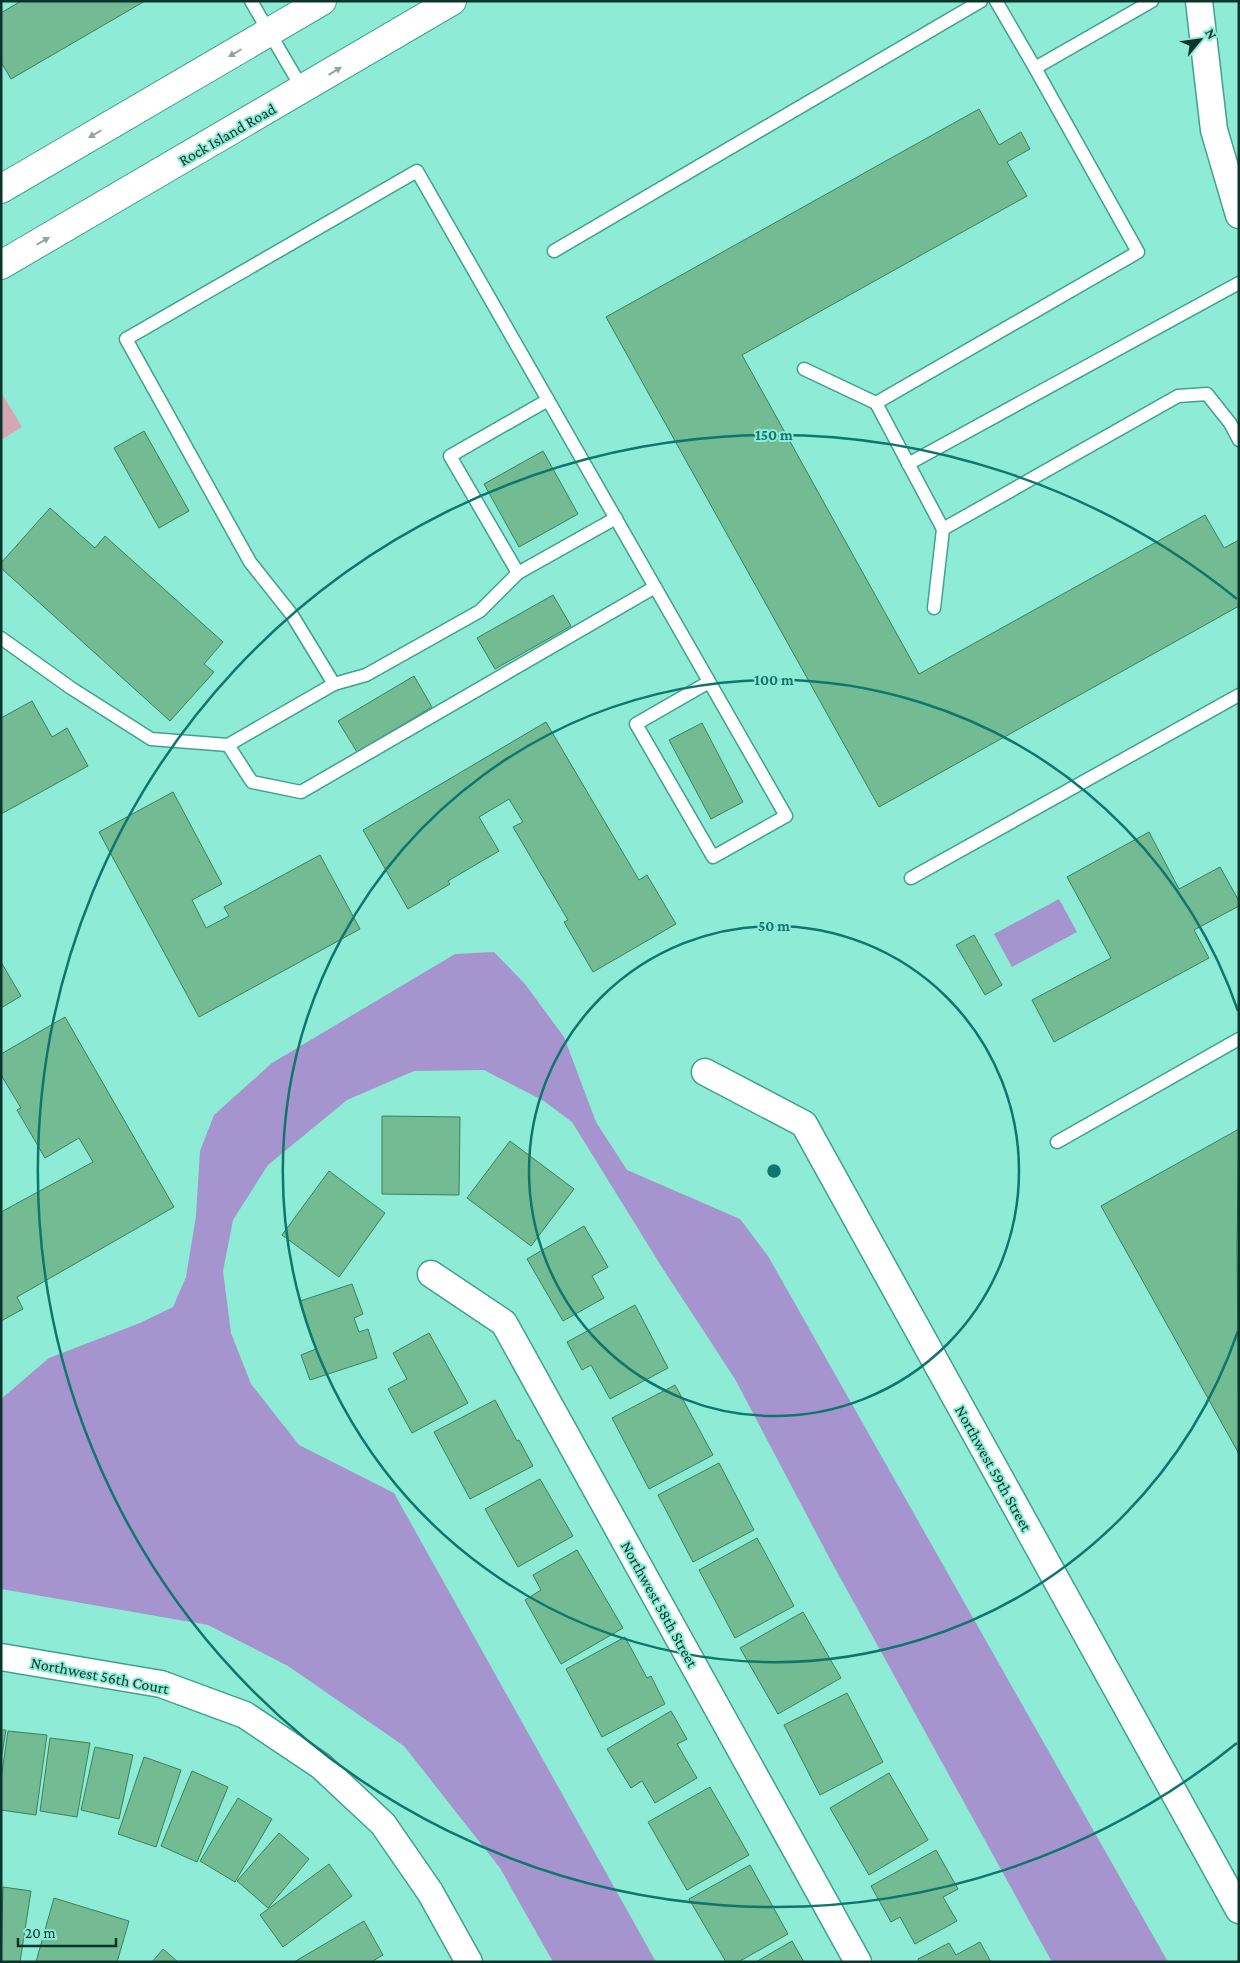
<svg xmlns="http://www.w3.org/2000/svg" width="1240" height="1963" font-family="'Crimson Pro',serif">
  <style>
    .green { fill: #d7a6b5 }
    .water { fill: #a694cf }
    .building { fill: #73bb92; stroke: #39825c }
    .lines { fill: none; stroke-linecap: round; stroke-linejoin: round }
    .lane-casing { stroke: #41a18f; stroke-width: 15 }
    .street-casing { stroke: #41a18f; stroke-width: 29 }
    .secondary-casing { stroke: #41a18f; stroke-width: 30 }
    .lane { stroke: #fff; stroke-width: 12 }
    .street { stroke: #fff; stroke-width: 26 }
    .secondary { stroke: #fff; stroke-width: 28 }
    .oneway { fill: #91a4a0 }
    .ring { fill: none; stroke: #0f766e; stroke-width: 2.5 }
    .labels { text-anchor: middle; stroke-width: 4; stroke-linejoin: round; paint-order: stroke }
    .street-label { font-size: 16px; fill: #0a342c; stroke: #8debd6 }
    .centre { fill: #0f766e; stroke: #8debd6; stroke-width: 2.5 }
    .ring-label { font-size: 15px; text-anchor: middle; font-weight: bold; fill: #0f766e; stroke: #8debd6; stroke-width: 4; stroke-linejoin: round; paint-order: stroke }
  </style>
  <rect width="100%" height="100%" fill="#8debd6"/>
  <polygon class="green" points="1,392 22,427 1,440"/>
  <g class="water">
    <polygon points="1059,899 1077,932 1012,967 994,934"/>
    <polygon points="494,952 525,984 564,1037 596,1122 627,1170 740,1219 768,1256 1168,1962 1052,1962 831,1561 735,1379 663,1269 572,1122 544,1101 484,1070 414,1071 347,1100 268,1165 233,1220 223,1271 231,1333 251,1384 299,1445 394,1493 656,1962 553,1962 500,1868 404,1746 288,1666 208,1625 1,1589 1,1399 49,1358 140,1323 173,1307 186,1277 196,1216 200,1151 214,1115 272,1063 455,954"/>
  </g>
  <g class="building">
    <polygon points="21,1 145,1 11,79 1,62 1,13"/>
    <polygon points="979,109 999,145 1021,132 1030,149 1007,162 1027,196 742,355 919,674 1205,515 1224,548 1239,540 1239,606 879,807 606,317"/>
    <polygon points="144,431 189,511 159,528 114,448"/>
    <polygon points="543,451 578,514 519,547 484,484"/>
    <polygon points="50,508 95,548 105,536 223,642 204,664 214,672 170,721 1,568 1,563"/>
    <polygon points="553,595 571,626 495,669 477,638"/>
    <polygon points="414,676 432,707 357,752 338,721"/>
    <polygon points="32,701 52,737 67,728 88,766 1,814 1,718"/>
    <polygon points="546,722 639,880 647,875 676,924 593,972 564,922 568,920 513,827 523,822 509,799 479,817 499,851 448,881 450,884 408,909 363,830"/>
    <polygon points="702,723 743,802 711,819 669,740"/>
    <polygon points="173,792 222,884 192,900 206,928 229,916 224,907 320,855 360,929 199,1017 99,832"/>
    <polygon points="1149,832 1179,889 1220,867 1239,901 1239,906 1194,930 1209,958 1054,1042 1032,1000 1111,958 1067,877"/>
    <polygon points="974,935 1002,985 985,995 956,945"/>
    <polygon points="1,962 21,996 1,1008"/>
    <polygon points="65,1017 174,1207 17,1297 23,1309 1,1321 1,1212 93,1162 79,1138 45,1158 17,1110 21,1108 1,1075 1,1054"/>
    <polygon points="382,1116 460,1117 459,1195 382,1194"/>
    <polygon points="1239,1129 1237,1244 1239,1454 1101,1206"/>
    <polygon points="510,1141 574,1189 531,1246 467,1198"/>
    <polygon points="329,1171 385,1213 339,1277 282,1235"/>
    <polygon points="584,1226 608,1267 592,1276 604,1298 563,1321 527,1259"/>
    <polygon points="352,1284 363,1314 354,1318 359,1332 368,1329 377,1358 310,1380 301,1355 316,1349 300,1301"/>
    <polygon points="635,1305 668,1368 610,1399 591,1365 582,1370 567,1342"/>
    <polygon points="429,1333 468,1403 412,1433 388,1389 407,1379 393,1353"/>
    <polygon points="675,1385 713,1455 649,1489 612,1418"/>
    <polygon points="495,1400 517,1441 519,1440 533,1466 470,1499 434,1432"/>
    <polygon points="719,1463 754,1530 693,1562 658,1495"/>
    <polygon points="540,1479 573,1536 518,1567 485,1509"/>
    <polygon points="757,1538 794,1606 735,1638 699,1570"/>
    <polygon points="577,1550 623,1628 561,1664 525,1600 541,1590 533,1575"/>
    <polygon points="803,1612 841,1678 778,1714 740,1648"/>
    <polygon points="625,1637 647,1678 651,1676 665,1704 602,1737 566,1669"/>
    <polygon points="847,1693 883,1762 820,1795 784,1725"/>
    <polygon points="671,1711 687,1739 677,1744 697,1778 655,1803 642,1781 631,1788 607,1749"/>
    <polygon points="1,1730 6,1730 1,1761"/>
    <polygon points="8,1731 47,1735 36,1815 1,1810 1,1779"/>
    <polygon points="50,1738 90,1743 77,1817 40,1811"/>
    <polygon points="95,1747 133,1755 119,1819 81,1810"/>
    <polygon points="144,1757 181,1770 156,1847 118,1834"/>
    <polygon points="192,1771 228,1787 197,1862 161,1846"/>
    <polygon points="889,1773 928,1840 869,1875 830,1808"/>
    <polygon points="710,1787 749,1855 687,1890 648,1822"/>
    <polygon points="238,1798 272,1819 235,1882 200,1861"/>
    <polygon points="279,1833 309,1859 268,1908 237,1881"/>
    <polygon points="936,1850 958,1889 943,1897 957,1921 915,1944 900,1917 891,1922 871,1886"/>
    <polygon points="329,1864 352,1896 283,1947 260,1915"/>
    <polygon points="750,1865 788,1934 738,1962 726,1962 689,1899"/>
    <polygon points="3,1887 31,1891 20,1962 1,1962"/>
    <polygon points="54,1898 129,1921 117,1962 36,1962"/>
    <polygon points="364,1921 383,1955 371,1962 294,1962"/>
    <polygon points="792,1941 804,1962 756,1962"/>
    <polygon points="980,1942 991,1962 919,1962 918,1959 949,1943 956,1955"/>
    <polygon points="163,1949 178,1962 152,1962"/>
  </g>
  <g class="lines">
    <g class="lane-casing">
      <g id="lane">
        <polyline points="251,1 303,90"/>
        <polyline points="996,1 1035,68 1152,1"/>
        <polyline points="1035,68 1138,252 876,403 943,529 1178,396 1207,394 1230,423 1239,440"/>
        <polyline points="554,251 981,1"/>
        <polyline points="804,369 876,403"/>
        <polyline points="548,400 450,456 518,573 616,518"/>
        <polyline points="908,464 1239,283"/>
        <polyline points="934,608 943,529"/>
        <polyline points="1,638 71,688 151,739 228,745 334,684 292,615 250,562 126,339 417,171 786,816 713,857 636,724 709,682"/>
        <polyline points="334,684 366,675 480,611 518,573"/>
        <polyline points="228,745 252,782 301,792 655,587"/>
        <polyline points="911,878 1239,695"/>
        <polyline points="1057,1142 1239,1039"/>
      </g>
    </g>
    <g class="street-casing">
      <g id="street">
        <polyline points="1199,1 1214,130 1239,215"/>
        <polyline points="705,1072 804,1124 1239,1910"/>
        <polyline points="431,1274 504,1323 858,1962"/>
        <polyline points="1,1657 161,1684 245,1715 321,1766 383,1824 430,1892 469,1962"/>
      </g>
    </g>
    <g class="secondary-casing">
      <g id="secondary">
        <polyline points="1,189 322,1"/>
        <polyline points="1,265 452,1"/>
      </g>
    </g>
    <use href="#lane" class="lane"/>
    <use href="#street" class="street"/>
    <use href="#secondary" class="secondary"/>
  </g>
  <defs><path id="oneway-solid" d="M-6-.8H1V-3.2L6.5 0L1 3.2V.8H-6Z" transform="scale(1.25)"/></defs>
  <g class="oneway">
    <use href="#oneway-solid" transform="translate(235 53) rotate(150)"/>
    <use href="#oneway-solid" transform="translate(335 71) rotate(-31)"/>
    <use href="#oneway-solid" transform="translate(95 134) rotate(150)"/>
    <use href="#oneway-solid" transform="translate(43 241) rotate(-30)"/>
  </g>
  <g class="ring">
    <circle cx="774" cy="1171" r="245"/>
    <path d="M1238 1331A491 491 0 1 1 1238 1011"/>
    <path d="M1237 1743A736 736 0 1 1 1237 599"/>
  </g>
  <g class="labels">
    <g class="street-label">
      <text transform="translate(227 134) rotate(-30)" y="6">Rock Island Road</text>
      <text transform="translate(994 1468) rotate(61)" y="6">Northwest 59th Street</text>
      <text transform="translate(660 1604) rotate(61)" y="6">Northwest 58th Street</text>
      <text transform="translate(100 1675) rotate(11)" y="6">Northwest 56th Court</text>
    </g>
  </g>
  <circle cx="774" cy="1171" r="8" class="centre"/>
  <g class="ring-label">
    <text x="774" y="440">150 m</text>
    <text x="774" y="685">100 m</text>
    <text x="774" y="931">50 m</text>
  </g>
  <rect width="1240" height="1963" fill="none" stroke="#0a342c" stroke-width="5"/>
  <g transform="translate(1200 40) rotate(61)" stroke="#8debd6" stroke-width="4" paint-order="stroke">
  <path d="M0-4L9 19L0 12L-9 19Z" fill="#0a342c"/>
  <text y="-8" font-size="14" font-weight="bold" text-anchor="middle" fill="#0a342c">N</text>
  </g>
  <path d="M18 1938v8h98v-8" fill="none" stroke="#0a342c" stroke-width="2.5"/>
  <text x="25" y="1938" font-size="15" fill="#0a342c" stroke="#8debd6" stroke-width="4" paint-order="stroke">20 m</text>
</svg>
